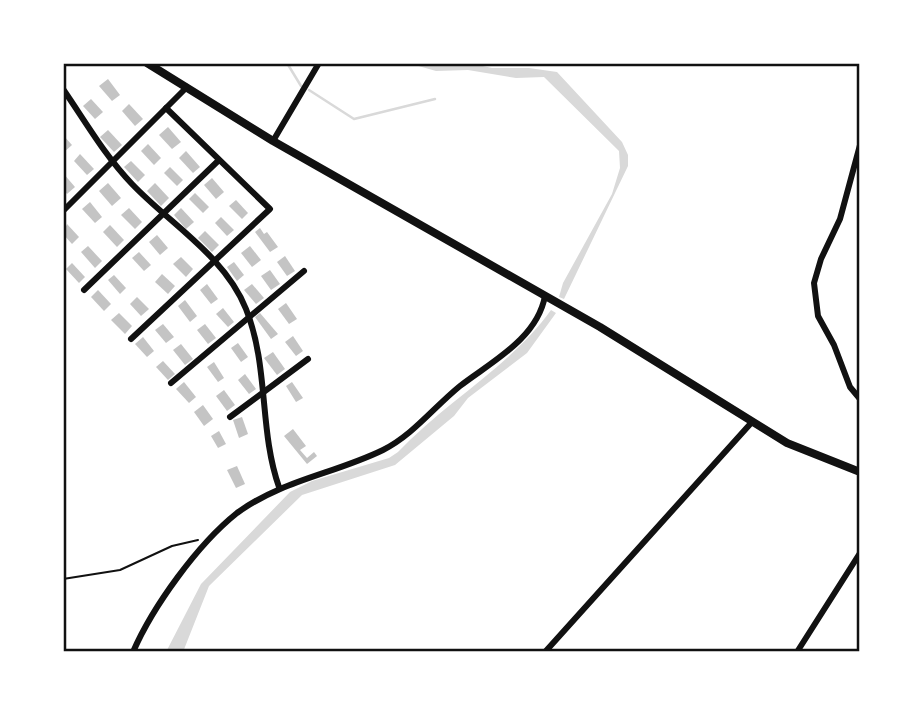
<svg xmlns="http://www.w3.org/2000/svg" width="923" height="715" font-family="Cabin,sans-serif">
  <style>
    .water { fill: #d9d9d9 }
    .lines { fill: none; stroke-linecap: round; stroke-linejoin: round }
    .stream { stroke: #d9d9d9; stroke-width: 2.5 }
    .building { fill: #c4c4c4 }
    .path { stroke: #111; stroke-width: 2 }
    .minor { stroke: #111; stroke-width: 6 }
    .tertiary { stroke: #111; stroke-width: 8 }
    .neatline { fill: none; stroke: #111; stroke-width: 2.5 }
  </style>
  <rect width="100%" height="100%" fill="#fff"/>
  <g class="water">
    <polygon points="408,63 469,63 492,68 529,68 557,72 622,142 628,155 628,166 564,299 559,297 563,283 612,194 620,168 619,151 544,77 516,78 468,70 436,71"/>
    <path d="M551,310l5,3 -29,40 -59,45 -14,18 -59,49 -93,30 -93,91 -26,66h-17l35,-68 89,-92 22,-11 77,-23 9,-6c48,-51 112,-85 153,-142z"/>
  </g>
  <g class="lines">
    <g class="stream">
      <polyline points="287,63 301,86"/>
      <polyline points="309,90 354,119 435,99"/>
    </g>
  </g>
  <g class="building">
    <polygon points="108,79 120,95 112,101 99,86"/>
    <polygon points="91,99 103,112 95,119 83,106"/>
    <polygon points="129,104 143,119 135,126 122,111"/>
    <polygon points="168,127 181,142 172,149 159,135"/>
    <polygon points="108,130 122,145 114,152 100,137"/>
    <polygon points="63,135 72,145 63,153"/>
    <polygon points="148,144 161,158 154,165 141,151"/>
    <polygon points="186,151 200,167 193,173 179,158"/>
    <polygon points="80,154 94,169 87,175 74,161"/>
    <polygon points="131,161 145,175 138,182 124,167"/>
    <polygon points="170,167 183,180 177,186 164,173"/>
    <polygon points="63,173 75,187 67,194 63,189"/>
    <polygon points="212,178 224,192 216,199 204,185"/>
    <polygon points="108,183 121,198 112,206 99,191"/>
    <polygon points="155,183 169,198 161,206 147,191"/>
    <polygon points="195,193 209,207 203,213 189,199"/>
    <polygon points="236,200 248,213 242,219 229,206"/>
    <polygon points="90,202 102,217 95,223 82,209"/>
    <polygon points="129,208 142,222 135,229 121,215"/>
    <polygon points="181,208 194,222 186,229 174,215"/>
    <polygon points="221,217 234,230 227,236 215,223"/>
    <polygon points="67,224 79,237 72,244 63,234"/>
    <polygon points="110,225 124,240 117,247 103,232"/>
    <polygon points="260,228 264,234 267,232 278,247 270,252 255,232"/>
    <polygon points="205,231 219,245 212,252 198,238"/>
    <polygon points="157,235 168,248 160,255 149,242"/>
    <polygon points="88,246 102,261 95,268 81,252"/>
    <polygon points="250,246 261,260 252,267 241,253"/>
    <polygon points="139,252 151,265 144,271 132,258"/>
    <polygon points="285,256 295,271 287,276 277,262"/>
    <polygon points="181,257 193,269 186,277 173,264"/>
    <polygon points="234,262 244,275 237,281 227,267"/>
    <polygon points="72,263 85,277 79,283 66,269"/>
    <polygon points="270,270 280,284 271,290 261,276"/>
    <polygon points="162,274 175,286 168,294 155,282"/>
    <polygon points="114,275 126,288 120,294 108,280"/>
    <polygon points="207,284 218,299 211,304 200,290"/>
    <polygon points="252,284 264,298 256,304 244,290"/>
    <polygon points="98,290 111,304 104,311 91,297"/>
    <polygon points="137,297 149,309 141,316 130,304"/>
    <polygon points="185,300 197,316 190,322 178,306"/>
    <polygon points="286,303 297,319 289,324 278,309"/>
    <polygon points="223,308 234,322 228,327 216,314"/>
    <polygon points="119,313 132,326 125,334 111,320"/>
    <polygon points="260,313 278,334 271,339 255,317"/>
    <polygon points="163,324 174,337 166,343 155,330"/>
    <polygon points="205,324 216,338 208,344 197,330"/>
    <polygon points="293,336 303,351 296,356 285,342"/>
    <polygon points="143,337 154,351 147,357 135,344"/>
    <polygon points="238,343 248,357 241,362 231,348"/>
    <polygon points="181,344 193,359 185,365 173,350"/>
    <polygon points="273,352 285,369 277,375 264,358"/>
    <polygon points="163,361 175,374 168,380 156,367"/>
    <polygon points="214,362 224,378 218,382 207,367"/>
    <polygon points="245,374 256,389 249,394 238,380"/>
    <polygon points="184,382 196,397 189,403 176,389"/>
    <polygon points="292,382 303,398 296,402 286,386"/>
    <polygon points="224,390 235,405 227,411 216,396"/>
    <polygon points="203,405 213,419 204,426 194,412"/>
    <polygon points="242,417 248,434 239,438 233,420"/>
    <polygon points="293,429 306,446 300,450 307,458 314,452 317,456 307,464 284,436"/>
    <polygon points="219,431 226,444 218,448 211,436"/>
    <polygon points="237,466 245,484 236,488 227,470"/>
  </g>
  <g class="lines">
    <polyline class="path" points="63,579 120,570 172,546 198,540"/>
    <g class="minor">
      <path d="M63,89c22,32 42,67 69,95 38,40 93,72 114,125 23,57 13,122 33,178"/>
      <polyline points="273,141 319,63"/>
      <polyline points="860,145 840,219 821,259 814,283 818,316 834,345 850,387 860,399"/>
      <polyline points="63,211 187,87"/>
      <polyline points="84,290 219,160"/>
      <polyline points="131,339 270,209 166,108"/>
      <polyline points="171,383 304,271"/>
      <polyline points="230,417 308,359"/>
      <path d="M133,652c20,-46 65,-108 104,-139 45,-33 97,-39 146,-63 30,-15 51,-43 77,-64 31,-24 77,-47 85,-90"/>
      <polyline points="545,652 752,422"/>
      <polyline points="797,652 860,553"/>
    </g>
    <polyline class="tertiary" points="147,63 273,141 600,327 787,443 860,472"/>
  </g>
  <rect width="923" height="715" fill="none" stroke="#ffffff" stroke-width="130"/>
  <rect x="65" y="65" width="793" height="585" class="neatline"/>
</svg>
